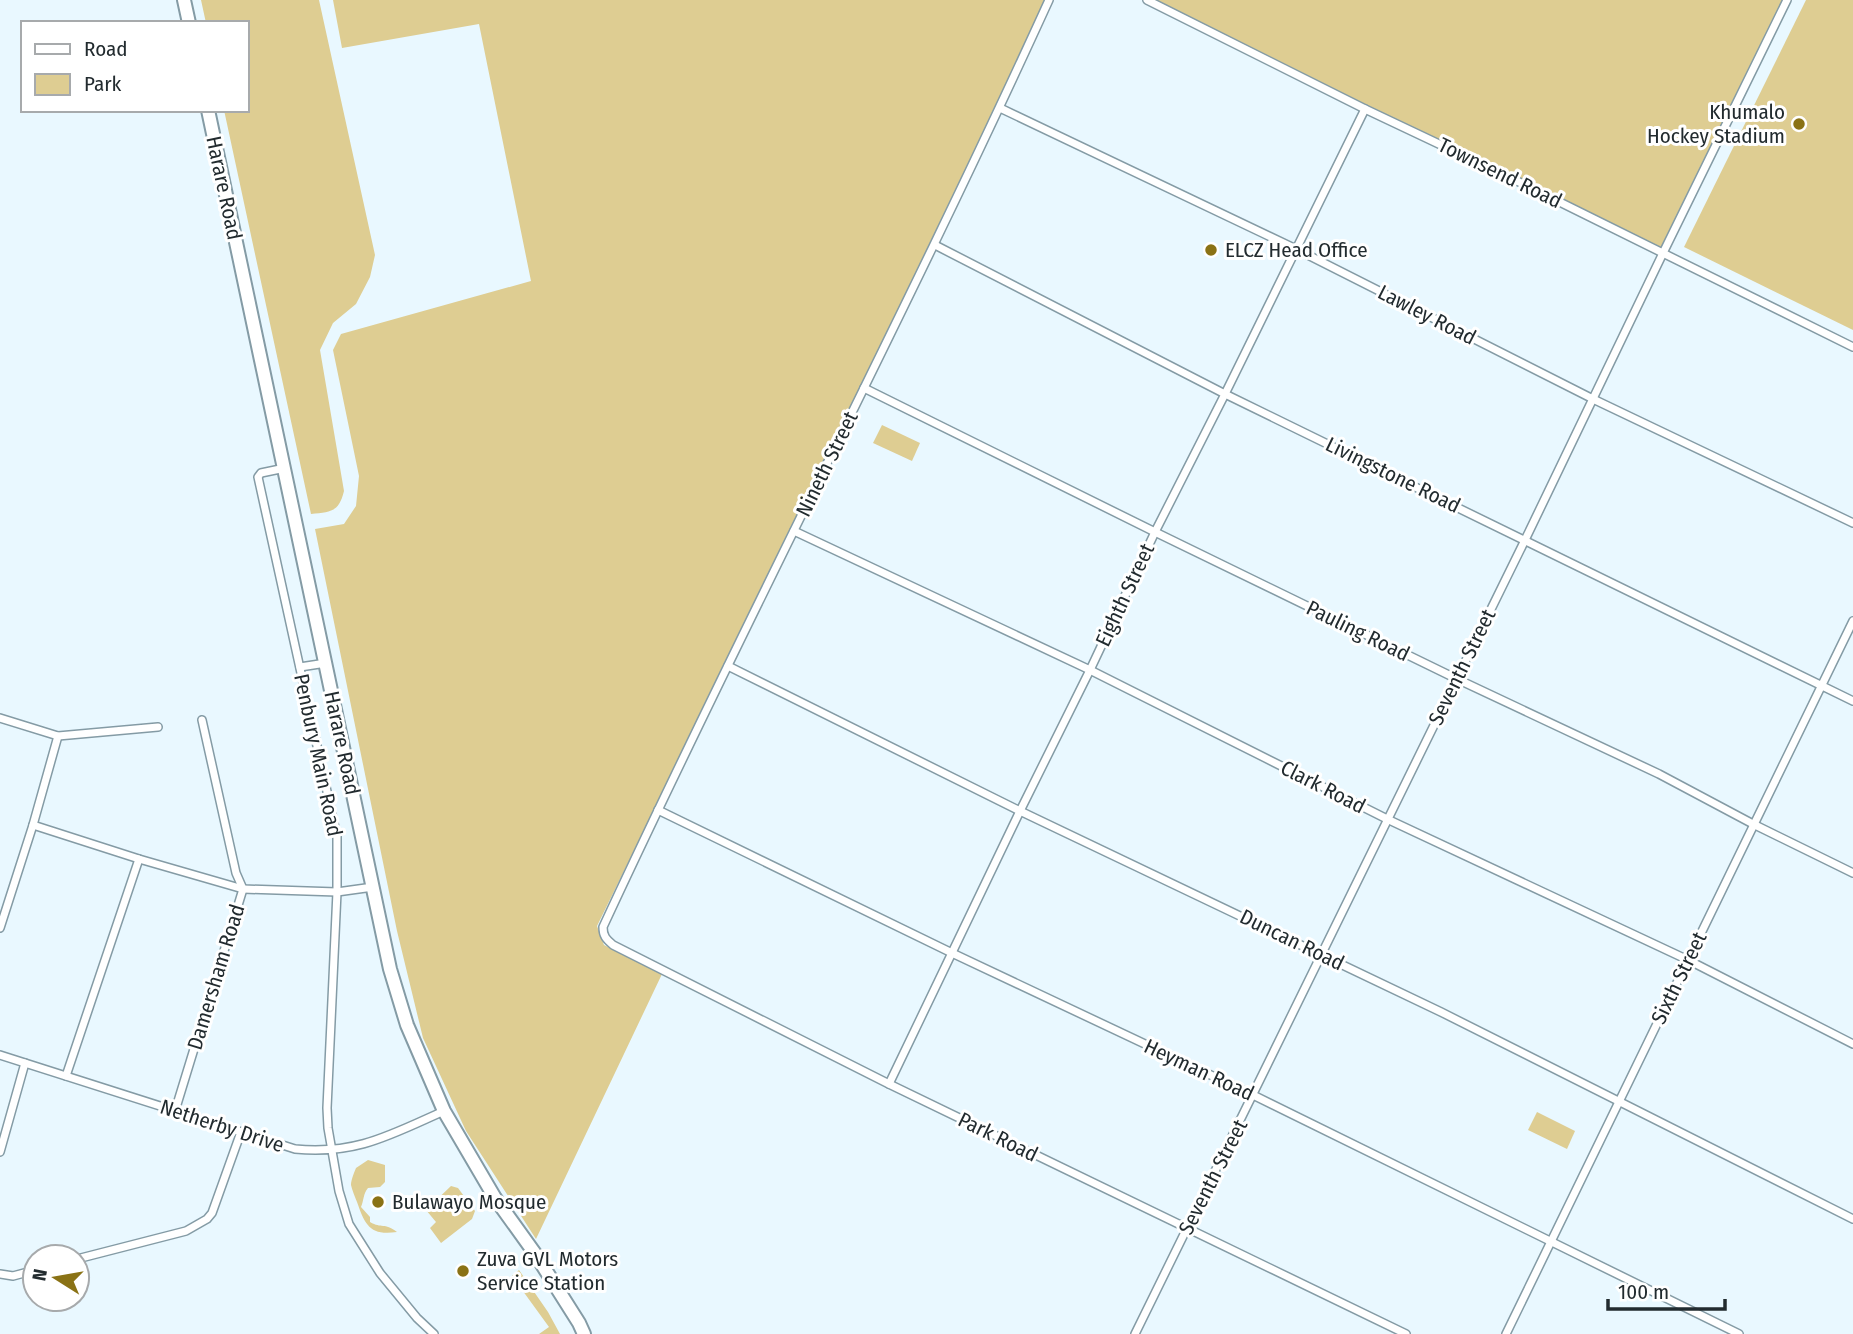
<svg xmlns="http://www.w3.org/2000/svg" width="1853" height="1334" font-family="'Fira Sans Condensed',sans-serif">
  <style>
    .green { fill: #decd92 }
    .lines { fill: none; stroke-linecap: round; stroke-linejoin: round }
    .street-casing { stroke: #849ba5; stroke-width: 10 }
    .highway-casing { stroke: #849ba5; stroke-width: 16 }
    .street { stroke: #fff; stroke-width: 7 }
    .highway { stroke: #fff; stroke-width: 12 }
    .poi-dot { fill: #8a7215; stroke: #fff; stroke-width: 2.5 }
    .labels { text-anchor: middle; stroke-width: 6; stroke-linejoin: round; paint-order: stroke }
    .poi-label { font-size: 21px; fill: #222b2f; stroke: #fff; text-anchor: start }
    .street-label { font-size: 21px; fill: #222b2f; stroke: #fff }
  </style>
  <rect width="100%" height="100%" fill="#e9f8ff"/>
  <g class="green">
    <path d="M201,0h118l56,255 -5,22 -14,27 -23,19 -13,27 24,141c-5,21 -13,21 -33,23l-87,-404h23v-87h-41z"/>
    <polygon points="333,0 1047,0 925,257 597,926 604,945 662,974 536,1239 466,1131 423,1038 397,931 315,529 344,524 356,506 359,476 333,350 341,334 531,281 479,24 342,48"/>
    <polygon points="1152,0 1788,0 1663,253"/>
    <polygon points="1806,0 1853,0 1853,330 1684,247"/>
    <polygon points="882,425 920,443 912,461 873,443"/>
    <polygon points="1537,1112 1575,1131 1567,1149 1528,1130"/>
    <path d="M368,1160l17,5v17l-5,5 -12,1c-5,6 -4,12 -7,19l9,10v5c12,7 14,0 27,10 -27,4 -32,-7 -40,-30 -2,-5 -5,-12 -6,-17 0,-5 3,-12 5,-17z"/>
    <polygon points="451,1186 458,1188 475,1211 472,1219 441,1243 430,1228 436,1222 426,1210"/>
    <polygon points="519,1270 548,1312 560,1334 539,1334 549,1327 512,1276"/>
  </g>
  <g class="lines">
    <g class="street-casing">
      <g id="street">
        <path d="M1049,0c-142,312 -302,616 -446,927 0,9 3,12 10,18l276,139 517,250"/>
        <polyline points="1147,0 1365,109 1515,180 1853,347"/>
        <polyline points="1000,108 1296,249 1593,399 1853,523"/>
        <polyline points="935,245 1225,394 1853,701"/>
        <polyline points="864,388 1155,532 1457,679 1659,774 1753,824 1853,873"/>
        <polyline points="285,468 261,473 258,477 337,837 337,892 327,1108 328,1128 339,1191 349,1224 380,1273 417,1318 434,1334"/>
        <polyline points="794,531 1090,670 1387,819 1688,960 1853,1044"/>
        <polyline points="728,666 1020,811 1441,1012 1853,1219"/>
        <polyline points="300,667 326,663"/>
        <polyline points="0,718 58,736 158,727"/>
        <polyline points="658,810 952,953 1253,1095 1739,1334"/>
        <polyline points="33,825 139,859 243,889 337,892 373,887"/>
        <polyline points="0,928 33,825 58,736"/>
        <path d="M0,1055l295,94c61,6 95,-14 149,-38"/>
        <polyline points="66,1076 139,859"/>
        <polyline points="889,1084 1020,811 1090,670 1155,532 1225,394 1365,109"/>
        <polyline points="175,1111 243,889 236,873 202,720"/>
        <polyline points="0,1152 25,1063"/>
        <polyline points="77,1259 186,1231 207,1219 212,1213 241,1132"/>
        <polyline points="0,1274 13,1276 35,1270"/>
        <polyline points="1135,1334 1525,540 1663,253 1787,0"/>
        <polyline points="1506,1334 1853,621"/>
      </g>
    </g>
    <g class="highway-casing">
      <g id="highway">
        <polyline points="184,0 189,23"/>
        <polyline points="208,110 390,969 407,1025 444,1111 495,1198 536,1255 579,1323 584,1334"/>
      </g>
    </g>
    <use href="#street" class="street"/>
    <use href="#highway" class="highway"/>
  </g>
  <g class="poi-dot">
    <circle cx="1799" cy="124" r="7"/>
    <circle cx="1211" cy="250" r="7"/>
    <circle cx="378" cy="1202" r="7"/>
    <circle cx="463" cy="1271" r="7"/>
  </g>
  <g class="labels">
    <g class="poi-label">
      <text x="1785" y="119" text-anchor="end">Khumalo<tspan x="1785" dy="24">Hockey Stadium</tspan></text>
      <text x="1225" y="257">ELCZ Head Office</text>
      <text x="392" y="1209">Bulawayo Mosque</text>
      <text x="477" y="1266">Zuva GVL Motors<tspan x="477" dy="24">Service Station</tspan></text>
    </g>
    <g class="street-label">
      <text transform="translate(1500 173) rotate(26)" y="7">Townsend Road</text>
      <text transform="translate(224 188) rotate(78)" y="7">Harare Road</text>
      <text transform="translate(1427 315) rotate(27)" y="7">Lawley Road</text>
      <text transform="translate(827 464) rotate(-64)" y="7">Nineth Street</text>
      <text transform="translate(1393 475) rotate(26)" y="7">Livingstone Road</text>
      <text transform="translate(1125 595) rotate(-65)" y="7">Eighth Street</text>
      <text transform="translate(1358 631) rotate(26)" y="7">Pauling Road</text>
      <text transform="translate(1462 667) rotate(-64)" y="7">Seventh Street</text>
      <text transform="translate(342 743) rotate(78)" y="7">Harare Road</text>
      <text transform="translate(318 755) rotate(78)" y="7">Penbury Main Road</text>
      <text transform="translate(1323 787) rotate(27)" y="7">Clark Road</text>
      <text transform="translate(1292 940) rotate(26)" y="7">Duncan Road</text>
      <text transform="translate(216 977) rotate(-73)" y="7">Damersham Road</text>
      <text transform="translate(1679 978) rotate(-64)" y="7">Sixth Street</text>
      <text transform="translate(1199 1070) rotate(25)" y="7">Heyman Road</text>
      <text transform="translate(222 1126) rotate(18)" y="7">Netherby Drive</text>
      <text transform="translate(998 1137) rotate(26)" y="7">Park Road</text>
      <text transform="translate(1213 1177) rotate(-63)" y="7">Seventh Street</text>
    </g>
  </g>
  <rect x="21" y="21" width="228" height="91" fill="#ffffff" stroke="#a7aaac" stroke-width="2"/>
  <rect x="35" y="44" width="35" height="10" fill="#ffffff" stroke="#a7aaac" stroke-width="2"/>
  <text x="84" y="56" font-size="21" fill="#222b2f">Road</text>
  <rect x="35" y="74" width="35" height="21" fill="#decd92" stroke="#a7aaac" stroke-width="2"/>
  <text x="84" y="91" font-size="21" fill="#222b2f">Park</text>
  <g transform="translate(56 1278) rotate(281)"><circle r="33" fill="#ffffff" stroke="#a7aaac" stroke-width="2"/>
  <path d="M0-5L12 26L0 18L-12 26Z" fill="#8a7215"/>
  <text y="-10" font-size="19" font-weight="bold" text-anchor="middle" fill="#222b2f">N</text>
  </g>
  <path d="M1608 1299v10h117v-10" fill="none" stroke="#222b2f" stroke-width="3.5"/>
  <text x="1618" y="1299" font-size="21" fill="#222b2f" stroke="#ffffff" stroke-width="5" paint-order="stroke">100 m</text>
</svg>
